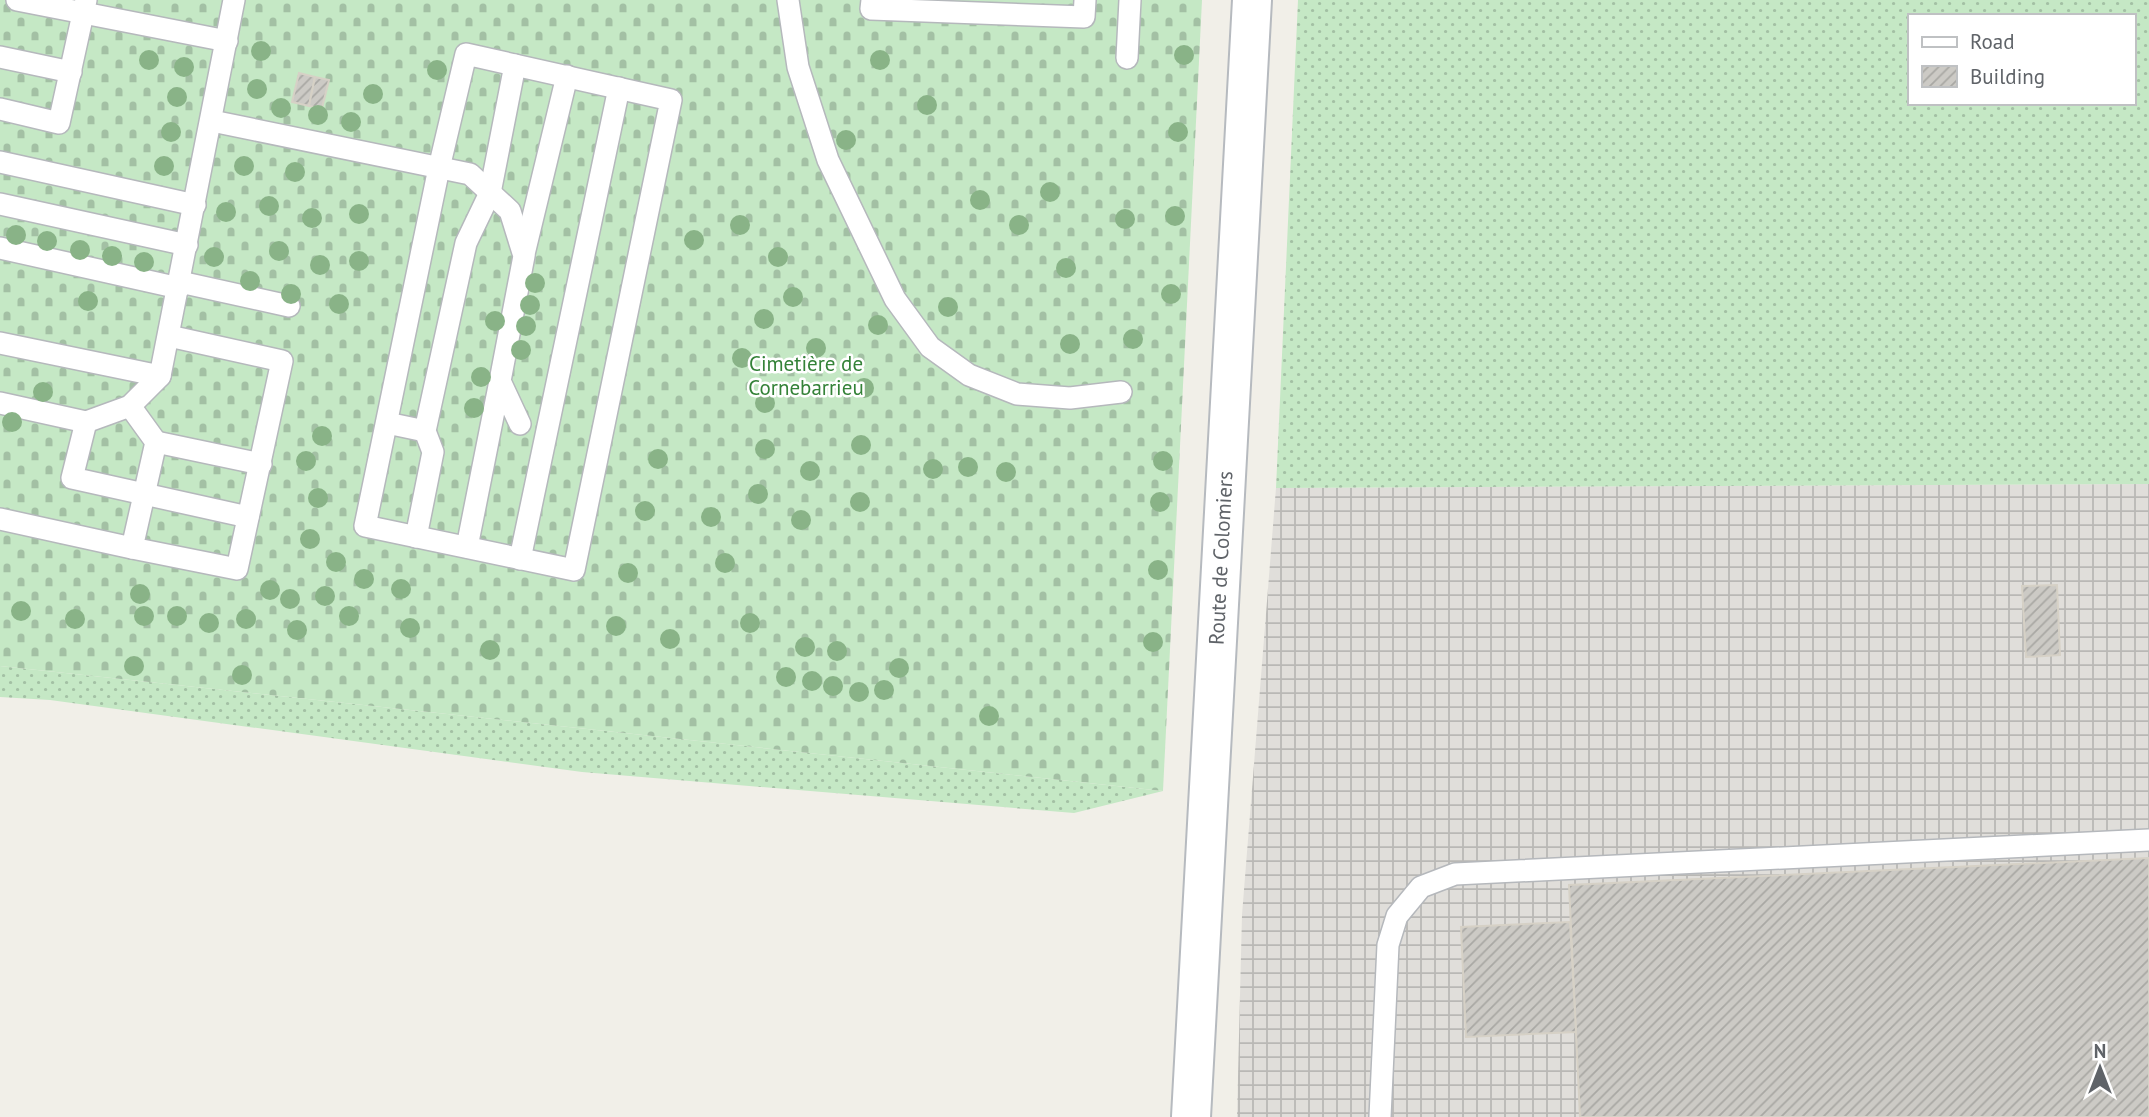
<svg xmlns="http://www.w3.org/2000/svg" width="2149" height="1117" font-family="'PT Sans',sans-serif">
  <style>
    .industrial { fill: url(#industrial-grid) }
    .grass { fill: url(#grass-dots); fill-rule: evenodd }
    .cemetery { fill: url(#cemetery-stones) }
    .building { fill: url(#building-hatch); stroke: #d6d1c6; stroke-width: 2 }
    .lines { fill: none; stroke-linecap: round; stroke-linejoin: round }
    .service-casing { stroke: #b5b8bc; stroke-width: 24 }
    .secondary-casing { stroke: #b6babf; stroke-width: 42 }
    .service { stroke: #fff; stroke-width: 21 }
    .secondary { stroke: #fff; stroke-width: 38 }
    .tree { fill: #89b387 }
    .labels { text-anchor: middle; stroke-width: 5; stroke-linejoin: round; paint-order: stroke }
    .park-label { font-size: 21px; fill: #348238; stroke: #fff }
    .street-label { font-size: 21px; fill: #5f6368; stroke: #fff }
  </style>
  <defs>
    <pattern id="industrial-grid" width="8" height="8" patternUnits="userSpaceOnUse" patternTransform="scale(1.75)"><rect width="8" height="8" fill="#e0deda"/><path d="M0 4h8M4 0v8" fill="none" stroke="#b9b8b5"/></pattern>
    <pattern id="grass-dots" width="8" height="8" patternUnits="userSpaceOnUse" patternTransform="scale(1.75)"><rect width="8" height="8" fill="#c5e8c5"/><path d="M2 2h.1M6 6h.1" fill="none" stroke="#a3c0a4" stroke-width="1.8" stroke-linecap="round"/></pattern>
    <pattern id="cemetery-stones" width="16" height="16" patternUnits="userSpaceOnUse" patternTransform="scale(1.75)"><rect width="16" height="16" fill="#c5e8c5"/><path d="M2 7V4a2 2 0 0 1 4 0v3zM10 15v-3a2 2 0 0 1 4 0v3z" fill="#a3c0a4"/></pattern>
    <pattern id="building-hatch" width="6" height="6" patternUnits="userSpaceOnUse" patternTransform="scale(1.75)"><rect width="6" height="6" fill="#cccac5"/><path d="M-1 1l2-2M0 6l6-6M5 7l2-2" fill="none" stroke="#a9a8a4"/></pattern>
  </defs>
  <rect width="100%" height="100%" fill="#f1efe8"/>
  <polygon class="industrial" points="2149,484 2149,1117 1237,1117 1242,915 1276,488"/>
  <g class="grass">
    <path d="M1298,0h851v484l-873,4zM1909,16h224v87h-224z"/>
    <polygon points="0,666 1163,791 1074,813 582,772 50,700 0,697"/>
  </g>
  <polygon class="cemetery" points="0,0 1202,0 1163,791 0,666"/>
  <g class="building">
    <polygon points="299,73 315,77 309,106 292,102"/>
    <polygon points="315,77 329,80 322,108 309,106"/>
    <polygon points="2057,585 2060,655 2026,657 2022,586"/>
    <polygon points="2149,858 2149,1117 1580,1117 1569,885"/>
    <polygon points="1570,922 1576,1032 1466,1037 1461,927"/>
  </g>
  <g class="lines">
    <g class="service-casing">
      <g id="service">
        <polyline points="17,0 227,41"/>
        <polyline points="788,0 798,67 828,160 895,299 930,347 969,375 1017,394 1070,398 1121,392"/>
        <polyline points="872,0 871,9 1084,17 1085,0"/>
        <polygon points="466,54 671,100 574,570 365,526 439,168"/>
        <polyline points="0,57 71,72"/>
        <polyline points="1127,58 1130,0"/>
        <polyline points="0,109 59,123 86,0"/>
        <polyline points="212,121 470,174 510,211 524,256 500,381 520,424"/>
        <polyline points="0,162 195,205"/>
        <polyline points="0,204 187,245"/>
        <polyline points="0,248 179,288"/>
        <polyline points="524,254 567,76"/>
        <polyline points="180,282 289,306"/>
        <polyline points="0,343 160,376"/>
        <polyline points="0,403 86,422 130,406 160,376 234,0"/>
        <polyline points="130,406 156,442 132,548 237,569 282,361 169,336"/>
        <polyline points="86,422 72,478 248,517"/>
        <polyline points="387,423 425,431 466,243 490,193 515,65"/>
        <polyline points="156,442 261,464"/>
        <polyline points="0,519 132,548"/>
        <polyline points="416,537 433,452 425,431"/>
        <polyline points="467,547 500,381"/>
        <polyline points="520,559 619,88"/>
        <polyline points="1380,1117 1388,945 1397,916 1421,887 1455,874 2149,840"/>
      </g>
    </g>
    <g class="secondary-casing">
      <polyline id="secondary" points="1191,1117 1252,0"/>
    </g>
    <use href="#service" class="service"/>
    <use href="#secondary" class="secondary"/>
  </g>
  <g class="tree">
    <circle cx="261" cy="51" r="10"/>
    <circle cx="1184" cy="55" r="10"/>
    <circle cx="149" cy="60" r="10"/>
    <circle cx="880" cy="60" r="10"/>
    <circle cx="184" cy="67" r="10"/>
    <circle cx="437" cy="70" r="10"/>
    <circle cx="257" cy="89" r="10"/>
    <circle cx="373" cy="94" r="10"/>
    <circle cx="177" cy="97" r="10"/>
    <circle cx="927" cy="105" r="10"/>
    <circle cx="281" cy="108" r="10"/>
    <circle cx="318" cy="115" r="10"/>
    <circle cx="351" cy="122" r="10"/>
    <circle cx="171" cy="132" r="10"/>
    <circle cx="1178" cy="132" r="10"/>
    <circle cx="846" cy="140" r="10"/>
    <circle cx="164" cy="166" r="10"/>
    <circle cx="244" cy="166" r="10"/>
    <circle cx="295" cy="172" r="10"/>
    <circle cx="1050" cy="192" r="10"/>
    <circle cx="980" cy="200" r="10"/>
    <circle cx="269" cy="206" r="10"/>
    <circle cx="226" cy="212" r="10"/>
    <circle cx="359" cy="214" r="10"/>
    <circle cx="1175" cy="216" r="10"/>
    <circle cx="312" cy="218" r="10"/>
    <circle cx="1125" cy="219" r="10"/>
    <circle cx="740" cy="225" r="10"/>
    <circle cx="1019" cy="225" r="10"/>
    <circle cx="16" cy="235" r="10"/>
    <circle cx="694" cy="240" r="10"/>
    <circle cx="47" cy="241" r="10"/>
    <circle cx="80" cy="250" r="10"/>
    <circle cx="279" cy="251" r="10"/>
    <circle cx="112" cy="256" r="10"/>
    <circle cx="214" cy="257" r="10"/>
    <circle cx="778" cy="257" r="10"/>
    <circle cx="359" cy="261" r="10"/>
    <circle cx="144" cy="262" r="10"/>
    <circle cx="320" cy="265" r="10"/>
    <circle cx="1066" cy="268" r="10"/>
    <circle cx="250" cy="281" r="10"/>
    <circle cx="535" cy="283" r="10"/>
    <circle cx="291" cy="294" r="10"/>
    <circle cx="1171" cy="294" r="10"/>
    <circle cx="793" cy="297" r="10"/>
    <circle cx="88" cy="301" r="10"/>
    <circle cx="339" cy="304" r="10"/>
    <circle cx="530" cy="305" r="10"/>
    <circle cx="948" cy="307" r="10"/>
    <circle cx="764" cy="319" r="10"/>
    <circle cx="495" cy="321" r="10"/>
    <circle cx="878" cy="325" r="10"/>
    <circle cx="526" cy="326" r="10"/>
    <circle cx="1133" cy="339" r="10"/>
    <circle cx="1070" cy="344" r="10"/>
    <circle cx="816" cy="348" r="10"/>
    <circle cx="521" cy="350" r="10"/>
    <circle cx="742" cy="358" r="10"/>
    <circle cx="481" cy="377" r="10"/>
    <circle cx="864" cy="388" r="10"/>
    <circle cx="43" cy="392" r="10"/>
    <circle cx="765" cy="403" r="10"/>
    <circle cx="474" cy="408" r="10"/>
    <circle cx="12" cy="422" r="10"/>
    <circle cx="322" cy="436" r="10"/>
    <circle cx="861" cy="445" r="10"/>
    <circle cx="765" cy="449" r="10"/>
    <circle cx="658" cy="459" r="10"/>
    <circle cx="306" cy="461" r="10"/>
    <circle cx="1163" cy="461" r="10"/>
    <circle cx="968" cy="467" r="10"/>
    <circle cx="933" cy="469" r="10"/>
    <circle cx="810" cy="471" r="10"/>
    <circle cx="1006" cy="472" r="10"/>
    <circle cx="758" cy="494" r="10"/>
    <circle cx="318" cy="498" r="10"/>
    <circle cx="860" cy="502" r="10"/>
    <circle cx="1160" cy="502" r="10"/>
    <circle cx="645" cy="511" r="10"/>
    <circle cx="711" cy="517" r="10"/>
    <circle cx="801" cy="520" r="10"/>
    <circle cx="310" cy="539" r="10"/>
    <circle cx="336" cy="562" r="10"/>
    <circle cx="725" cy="563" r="10"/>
    <circle cx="1158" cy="570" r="10"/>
    <circle cx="628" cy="573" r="10"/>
    <circle cx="364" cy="579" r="10"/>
    <circle cx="401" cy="589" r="10"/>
    <circle cx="270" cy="590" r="10"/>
    <circle cx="140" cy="594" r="10"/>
    <circle cx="325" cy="596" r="10"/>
    <circle cx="290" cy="599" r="10"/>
    <circle cx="21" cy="611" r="10"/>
    <circle cx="144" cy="616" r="10"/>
    <circle cx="177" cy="616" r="10"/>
    <circle cx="349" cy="616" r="10"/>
    <circle cx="75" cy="619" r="10"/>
    <circle cx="246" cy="619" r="10"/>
    <circle cx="209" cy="623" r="10"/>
    <circle cx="750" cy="623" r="10"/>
    <circle cx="616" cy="626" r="10"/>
    <circle cx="410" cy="628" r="10"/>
    <circle cx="297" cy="630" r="10"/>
    <circle cx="670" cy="639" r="10"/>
    <circle cx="1153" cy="642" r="10"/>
    <circle cx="805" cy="647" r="10"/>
    <circle cx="490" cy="650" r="10"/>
    <circle cx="837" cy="651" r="10"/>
    <circle cx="134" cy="666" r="10"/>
    <circle cx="899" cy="668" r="10"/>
    <circle cx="242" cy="675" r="10"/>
    <circle cx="786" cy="677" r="10"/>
    <circle cx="812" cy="681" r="10"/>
    <circle cx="833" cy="686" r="10"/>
    <circle cx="884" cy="690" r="10"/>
    <circle cx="859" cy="692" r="10"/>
    <circle cx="989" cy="716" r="10"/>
  </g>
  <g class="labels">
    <g class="park-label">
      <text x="806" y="371">Cimetière de<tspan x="806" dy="24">Cornebarrieu</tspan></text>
    </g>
    <g class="street-label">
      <text transform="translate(1221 558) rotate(-87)" y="7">Route de Colomiers</text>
    </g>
  </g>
  <rect x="1908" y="14" width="228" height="91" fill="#ffffff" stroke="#bfc1c3" stroke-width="2"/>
  <rect x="1922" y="37" width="35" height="10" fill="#ffffff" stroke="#bfc1c3" stroke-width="2"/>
  <text x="1970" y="49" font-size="21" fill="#5f6368">Road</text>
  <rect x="1922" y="66" width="35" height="21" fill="url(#building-hatch)" stroke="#bfc1c3" stroke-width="2"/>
  <text x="1970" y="84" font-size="21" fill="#5f6368">Building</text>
  <g transform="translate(2100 1068)" stroke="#ffffff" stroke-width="5" paint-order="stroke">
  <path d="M0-5L12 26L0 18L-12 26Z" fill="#5f6368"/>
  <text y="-10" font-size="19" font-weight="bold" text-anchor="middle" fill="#5f6368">N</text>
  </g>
</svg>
